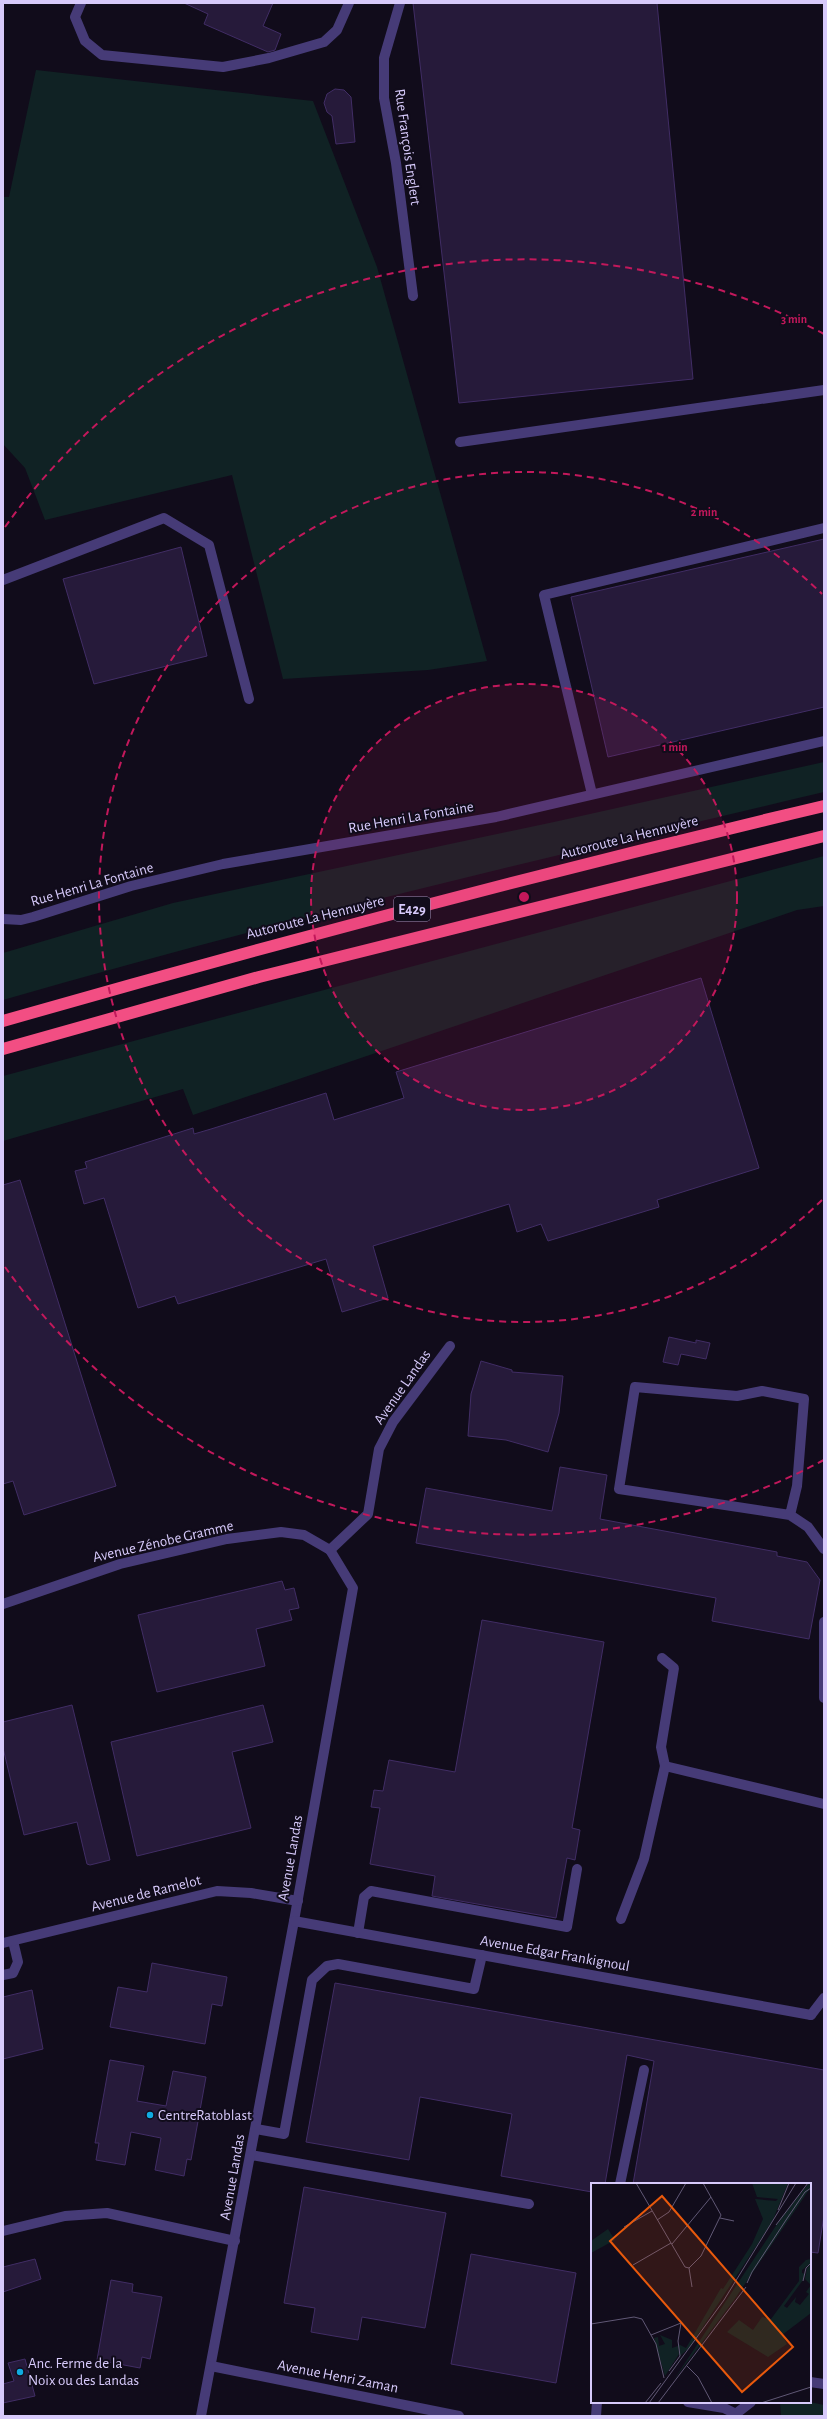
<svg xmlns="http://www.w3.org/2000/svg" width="827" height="2419" font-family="'Alegreya Sans',sans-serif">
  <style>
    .green { fill: #102224 }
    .building { fill: #261a3a; stroke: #412d65 }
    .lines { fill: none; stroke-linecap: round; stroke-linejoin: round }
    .service { stroke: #463b77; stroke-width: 10 }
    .minor { stroke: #463b77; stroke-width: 10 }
    .motorway { stroke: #f24e83; stroke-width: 12 }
    .ring { fill: none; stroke: #c2185b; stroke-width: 2; stroke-dasharray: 7 5 }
    .poi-dot { fill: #10abe1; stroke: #110c1b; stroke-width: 1.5 }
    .labels { text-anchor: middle; stroke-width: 4; stroke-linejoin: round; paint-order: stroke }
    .shield { fill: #110c1b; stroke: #9c91b8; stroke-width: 1 }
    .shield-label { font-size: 14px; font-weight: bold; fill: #d7cafb }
    .street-label { font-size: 15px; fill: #d7cafb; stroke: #110c1b }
    .poi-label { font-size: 15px; fill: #d7cafb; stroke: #110c1b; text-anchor: start }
    .inset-road { fill: none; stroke: #605875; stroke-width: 1 }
    .view { fill: #e8590c; fill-opacity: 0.15; stroke: #e8590c; stroke-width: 2 }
    .inset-edge { fill: none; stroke: #d7cafb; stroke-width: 2 }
    .centre { fill: #c2185b; stroke: #110c1b; stroke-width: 2 }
    .ring-label { font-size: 12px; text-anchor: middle; font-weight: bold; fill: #c2185b; stroke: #110c1b; stroke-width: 4; stroke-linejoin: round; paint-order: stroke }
  </style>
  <rect width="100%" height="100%" fill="#110c1b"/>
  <g class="green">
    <polygon points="36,70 313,101 377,267 487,661 428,670 283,679 232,475 45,520 25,468 3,444 3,197 9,197"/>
    <path d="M824,762v30c-275,65 -550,129 -821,208v-47l170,-50 381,-81z"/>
    <polygon points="824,856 824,906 797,910 193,1115 183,1089 3,1141 3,1076"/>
    <polygon points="780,2402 810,2402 824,2405 824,2416 781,2416"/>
  </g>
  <g class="building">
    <polygon points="184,3 273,3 263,26 281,34 275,50 268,52 204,24 208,14"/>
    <polygon points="413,3 657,3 693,379 459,403"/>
    <polygon points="335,89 344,90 351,97 355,142 336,144 332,116 327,112 324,103 327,94"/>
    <polygon points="824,539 824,707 608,757 571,597"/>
    <polygon points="181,547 207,656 94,684 63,579"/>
    <polygon points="701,978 759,1168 657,1200 659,1207 548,1241 541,1224 517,1232 509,1204 373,1246 388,1298 342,1312 326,1259 178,1304 175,1296 138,1308 104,1198 84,1204 75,1171 87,1168 85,1162 193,1128 194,1134 211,1129 326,1093 334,1120 404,1098 396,1072"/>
    <polygon points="20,1180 116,1486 24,1515 13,1481 3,1484 3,1185"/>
    <polygon points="669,1337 696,1343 696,1340 710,1343 706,1359 681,1354 678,1365 663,1362"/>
    <polygon points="481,1361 512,1370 512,1372 563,1376 559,1413 548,1452 506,1440 468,1436 471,1394"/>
    <polygon points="560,1467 607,1475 600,1519 777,1552 777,1556 807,1562 820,1580 809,1639 712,1621 716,1598 416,1543 426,1488 552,1511"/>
    <polygon points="282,1581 285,1590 294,1588 299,1608 289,1610 292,1620 256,1629 265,1666 157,1692 138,1615"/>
    <polygon points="482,1620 604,1642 572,1828 580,1830 575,1860 567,1858 556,1918 432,1896 435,1876 370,1864 380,1808 371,1807 374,1790 383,1791 389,1760 455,1772"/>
    <polygon points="72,1705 110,1860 90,1865 87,1864 77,1822 24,1835 3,1748 3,1722"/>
    <polygon points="263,1705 273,1742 232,1752 251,1828 137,1856 111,1742"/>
    <polygon points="152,1963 227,1977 222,2006 212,2004 205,2044 110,2027 118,1987 147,1992"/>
    <polygon points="335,1983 824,2070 824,2216 818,2253 810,2252 810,2184 633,2184 654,2061 627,2055 605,2184 592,2184 592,2192 501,2176 512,2114 420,2097 409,2160 306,2142"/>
    <polygon points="32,1990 43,2049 3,2059 3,1997"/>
    <polygon points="110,2060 144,2066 137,2101 166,2106 173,2071 206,2077 191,2160 187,2159 184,2176 155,2170 161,2138 131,2132 125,2165 96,2160 99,2143 95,2143"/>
    <polygon points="304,2187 446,2213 425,2328 362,2317 358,2340 334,2336 311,2332 315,2308 284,2303"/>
    <polygon points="471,2254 576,2273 556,2383 451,2364"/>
    <polygon points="35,2259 41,2279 3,2292 3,2267"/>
    <polygon points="111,2280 133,2284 132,2292 162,2297 150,2359 142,2357 140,2368 97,2360"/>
    <polygon points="25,2359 35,2396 3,2403 3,2384 14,2381 8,2363"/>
  </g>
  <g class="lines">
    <g class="service">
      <polyline points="81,3 75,17 85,41 102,55 223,67 269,58 324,42 337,30 349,3"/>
      <polyline points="400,3 384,58 384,98 396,163 413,296"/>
      <polyline points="460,442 824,390"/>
      <polyline points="3,580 164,518 209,545 249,699"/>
      <polyline points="592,794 544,595 824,528"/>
      <polyline points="790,1515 797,1486 804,1399 762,1391 737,1396 635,1387 619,1489 790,1515 808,1527 824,1549"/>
      <polyline points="824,1622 824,1698"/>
      <polyline points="662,1658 674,1668 661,1747 665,1766"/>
      <polyline points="621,1919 644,1859 665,1766 824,1804"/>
      <polyline points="358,1933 364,1897 371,1891 567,1927 577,1869"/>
      <polyline points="3,1975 13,1973 18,1962 13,1941"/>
      <polyline points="811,2015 824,1998"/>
      <polyline points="256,2129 284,2134 312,1980 327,1966 338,1964 474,1989 482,1955"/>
      <polyline points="251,2155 529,2204"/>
      <polyline points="620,2184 644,2070"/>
      <polyline points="810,2382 824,2384"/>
      <polyline points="688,2402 724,2408 736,2414"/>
      <polyline points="596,2416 597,2402"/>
      <polyline points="733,2416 751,2402"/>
    </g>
    <g class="minor">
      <polyline points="3,919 21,920 33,917 131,886 223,864 496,817 824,741"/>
      <polyline points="330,1550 368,1514 379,1449 393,1422 450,1346"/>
      <polyline points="3,1604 120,1564 227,1539 281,1532 304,1535 330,1550 353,1588 294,1921 201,2416"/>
      <polyline points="294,1921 811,2015"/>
      <polyline points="3,1943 217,1891 251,1893 298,1901"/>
      <polyline points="3,2231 65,2216 107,2213 235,2241"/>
      <polyline points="211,2366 459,2416"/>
    </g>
    <g class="motorway">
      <path d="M3,1021c272,-78 546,-150 821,-215"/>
      <polyline points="3,1049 259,977 824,836"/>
    </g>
  </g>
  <circle cx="524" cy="897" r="213" fill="#c2185b" fill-opacity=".12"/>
  <g class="ring">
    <circle cx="524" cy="897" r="213"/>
    <path d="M822 1200A425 425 0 1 1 822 594"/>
    <path d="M824 1460A638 638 0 0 1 5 1267M5 527A638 638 0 0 1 824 334"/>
  </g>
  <g class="poi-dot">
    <circle cx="150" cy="2115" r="4"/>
    <circle cx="20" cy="2372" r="4"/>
  </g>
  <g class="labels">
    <rect class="shield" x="394" y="897" width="36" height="24" rx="3"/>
    <g class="shield-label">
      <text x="412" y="914">E429</text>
    </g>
    <g class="street-label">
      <text transform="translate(408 147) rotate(82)" y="5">Rue François Englert</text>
      <text transform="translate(411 817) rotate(-10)" y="5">Rue Henri La Fontaine</text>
      <text transform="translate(629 837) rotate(-14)" y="5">Autoroute La Hennuyère</text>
      <text transform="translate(92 884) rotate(-16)" y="5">Rue Henri La Fontaine</text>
      <text transform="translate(315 917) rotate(-14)" y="5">Autoroute La Hennuyère</text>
      <text transform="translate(402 1387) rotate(-55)" y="5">Avenue Landas</text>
      <text transform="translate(163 1541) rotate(-13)" y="5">Avenue Zénobe Gramme</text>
      <text transform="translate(290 1858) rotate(-80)" y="5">Avenue Landas</text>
      <text transform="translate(146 1893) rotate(-14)" y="5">Avenue de Ramelot</text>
      <text transform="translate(555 1953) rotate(10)" y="5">Avenue Edgar Frankignoul</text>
      <text transform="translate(232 2177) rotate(-80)" y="5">Avenue Landas</text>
      <text transform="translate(338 2376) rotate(11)" y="5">Avenue Henri Zaman</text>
    </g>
    <g class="poi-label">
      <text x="158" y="2120">CentreRatoblast</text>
      <text x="28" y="2368">Anc. Ferme de la<tspan x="28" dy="17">Noix ou des Landas</tspan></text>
    </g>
  </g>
  <g transform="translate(591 2183)">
    <rect width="220" height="220" fill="#110c1b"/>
    <path d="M161,0h36l-16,39 -83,126 -9,8 -2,-12 8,4 35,-60 2,1 29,-45 11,-25 -8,-20 21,2 2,-2 -21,-2zM218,0l2,4 -77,113 -61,81 106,-160zM17,46l7,11 -24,13v-12zM220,76v4l-9,7v3l3,1 -2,6 -19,26 3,2 9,-11 -1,5 5,3 9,-11 -3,-2 5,-7 -6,-6 2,-11 4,-4v49l-29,22 5,9 -19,13 -41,-25 12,-12 14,10 9,-13 9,2 28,-38v-14l7,-7zM69,152l12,5v8l6,-2 1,8 -14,22 -11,-38 4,-1 1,9 6,-2z" fill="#102224"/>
    <path class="inset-road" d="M45,0l49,84 4,1M187,27l11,-27M129,35l14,3M66,37l12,-8 17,-29M185,42l32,-42M33,44l28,-16M81,61l39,-47M42,82l38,-22M98,85l12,-12 20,-41 -18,-32M98,85l3,19M212,98l3,-13 5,-5M156,100l5,-11 34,-52 19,-28 6,-4M0,141l43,-7 8,2 14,25 8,34M60,152l30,-12 -3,18 2,15 -11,15M96,183l11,11 14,26M54,220l16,-20M58,220l75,-103 72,-117M67,220l88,-116M170,220l50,-16"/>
    <path class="view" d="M71,13l131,151 -51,45 -132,-151z"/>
    <rect width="220" height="220" class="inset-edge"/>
  </g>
  <circle cx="524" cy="897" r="6" class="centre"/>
  <g class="ring-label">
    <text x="794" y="323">3 min</text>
    <text x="704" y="516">2 min</text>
    <text x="675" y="751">1 min</text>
  </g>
  <rect width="827" height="2419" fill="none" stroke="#d7cafb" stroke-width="8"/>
</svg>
